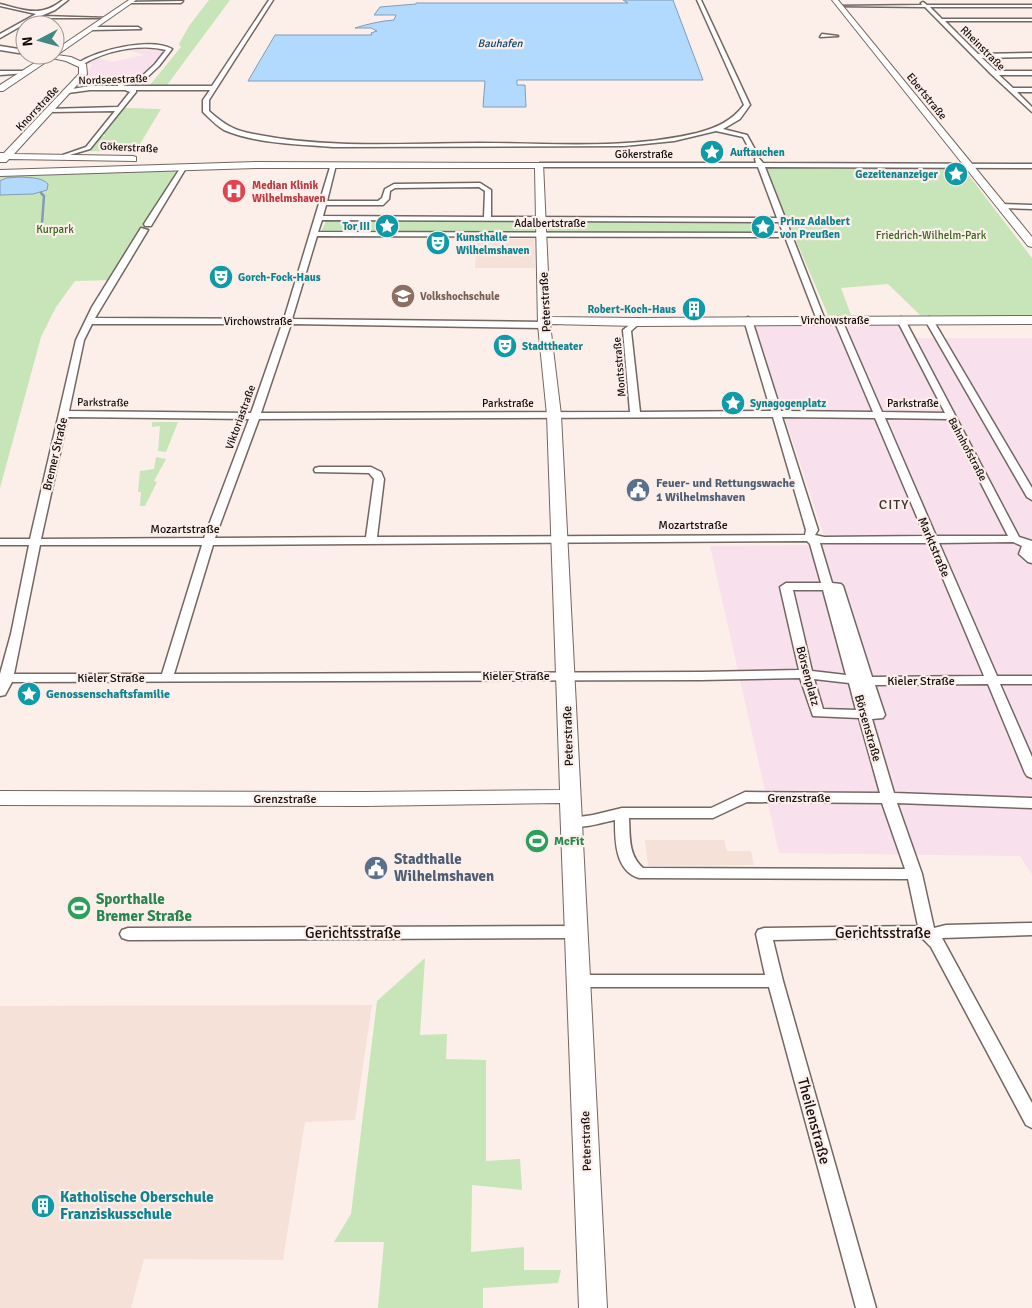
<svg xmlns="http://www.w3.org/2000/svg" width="1032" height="1308" font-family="Signika,sans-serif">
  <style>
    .commercial { fill: #f8e0ec }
    .built { fill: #f6e1d9 }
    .green { fill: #c7e5b9 }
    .water { fill: #b2d9fe; stroke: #839cb6 }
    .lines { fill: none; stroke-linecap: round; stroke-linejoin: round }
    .stream { stroke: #839cb6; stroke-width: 2.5 }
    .street-casing { stroke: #726762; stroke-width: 3 }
    .secondary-casing { stroke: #726762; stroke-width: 2 }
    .street { fill: #fff; fill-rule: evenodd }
    .secondary { fill: #fff; fill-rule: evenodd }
    .labels { text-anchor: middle; stroke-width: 4.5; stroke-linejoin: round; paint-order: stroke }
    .far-water-label { font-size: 11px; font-style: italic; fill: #0d436d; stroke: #fceee9 }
    .far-street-label { font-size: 11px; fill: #140f0e; stroke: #fceee9 }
    .far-culture-label { font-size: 11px; font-weight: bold; fill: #0d838f; stroke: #fceee9; text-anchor: start }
    .far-health-label { font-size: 11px; font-weight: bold; fill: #be3a42; stroke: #fceee9; text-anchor: start }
    .far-park-label { font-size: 11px; fill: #37641c; stroke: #fceee9 }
    .far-education-label { font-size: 11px; font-weight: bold; fill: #785e54; stroke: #fceee9; text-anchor: start }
    .street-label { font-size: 12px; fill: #140f0e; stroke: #fceee9 }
    .service-label { font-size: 12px; font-weight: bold; fill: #4e5e75; stroke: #fceee9; text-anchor: start }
    .culture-label { font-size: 12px; font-weight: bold; fill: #0d838f; stroke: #fceee9; text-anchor: start }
    .leisure-label { font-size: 12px; font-weight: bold; fill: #27864d; stroke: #fceee9; text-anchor: start }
    .neighbourhood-label { font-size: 14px; letter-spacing: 1px; fill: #3f3431; stroke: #fceee9 }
    .near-service-label { font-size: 15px; font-weight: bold; fill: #4e5e75; stroke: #fceee9; text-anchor: start }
    .near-leisure-label { font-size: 15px; font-weight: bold; fill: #27864d; stroke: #fceee9; text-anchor: start }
    .near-street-label { font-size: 15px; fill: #140f0e; stroke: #fceee9 }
    .near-culture-label { font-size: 15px; font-weight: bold; fill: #0d838f; stroke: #fceee9; text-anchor: start }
  </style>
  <rect width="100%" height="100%" fill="#fceee9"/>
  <g class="commercial">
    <polygon points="147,46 172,50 145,84 83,84 84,79 92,65 84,61 99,58 112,62 144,55 129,50"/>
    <polygon points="754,324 900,324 907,338 1032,338 1032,875 1020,856 779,853 710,546 809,545 820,542 824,536"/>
  </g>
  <g class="built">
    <polygon points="468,239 534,239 535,268 475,268 476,254 467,254"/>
    <polygon points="645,840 724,840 727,851 751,851 754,865 648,866"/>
    <polygon points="372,1005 355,1120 305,1122 283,1260 144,1259 131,1308 0,1308 0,1006"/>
  </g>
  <g class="green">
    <polygon points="209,0 230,0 167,85 150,85 181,47 179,44 189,26"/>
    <polygon points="124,108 161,109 137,149 141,152 88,151 100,136 105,136 105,135 102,135"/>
    <polygon points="765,168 964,169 1032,258 1032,316 920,315 888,284 841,288 851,315 828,315"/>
    <polygon points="171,170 176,172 111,280 75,281 56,307 41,337 0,488 0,176"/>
    <polygon points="327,219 539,219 538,233 321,232"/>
    <polygon points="548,220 772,221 777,234 548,233"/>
    <polygon points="152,422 178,422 166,452 158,451 160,426 152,427"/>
    <polygon points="156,457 166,459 154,481 157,482 145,506 140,506 141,492 138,492 140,471 154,469"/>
    <polygon points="425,958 420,1035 447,1034 446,1059 486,1060 486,1161 520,1159 522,1190 472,1185 471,1252 524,1247 524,1270 561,1270 558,1283 483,1288 483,1308 378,1308 384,1242 334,1242 351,1214 377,1001"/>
  </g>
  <g class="water">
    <path d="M623,0h50l30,80h-186v5h8l1,22h-43l2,-26h-237l27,-46h97l-1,-2 6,-2 -6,-3h-16c13,-4 25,-7 39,-8l2,-5h-22l6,-8 36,-3v-1h212z"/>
    <path d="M21,177c10,1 20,0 27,7l-1,6 -14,4 -33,1v-14l6,-3z"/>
  </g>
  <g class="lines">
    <polyline class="stream" points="41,193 44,196 42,223"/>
    <g class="street-casing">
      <g id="street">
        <path d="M63,0h5l-13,10 -14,6 68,2h-74l-35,20v-4l36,-20 -36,-8v-2c25,6 40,14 63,-4z"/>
        <path d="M269,0h4l-64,100v11c18,16 27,20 50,24 72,14 147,8 219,8 72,0 148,7 219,-10 19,-5 35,-12 47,-28l-47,-105h4l49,105 -10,14 -17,10 24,6 11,20 -5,1 -10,-19 -27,-6 -42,10 -50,5 -291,1c-35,-3 -76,-3 -109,-17 -7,-4 -15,-12 -21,-18v-12l7,-10h-74v2l-46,57 -27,8v-2l23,-8 29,-36 -65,1 -2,-3 70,-2 12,-15 -5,-2h-35l-22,3 -2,-3 24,-4h28v-2l20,-4 17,-16 11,-14c-25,-7 -63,1 -84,15h-4v-2c20,-13 72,-26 94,-14l-13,17 -17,16 -20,4h90z"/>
        <polygon points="183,1 181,3 127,3 129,2"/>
        <polygon points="923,2 927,5 1032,5 1032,7 930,7 942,19 1032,19 1032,21 945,21 978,54 1032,53 1032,57 982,58 996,71 1032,71 1032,75 999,75 1013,88 1032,88 1032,92 1017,92 1032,107 1032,112 991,74 925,7 838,6 922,5 921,3"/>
        <polygon points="93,27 138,27 141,29 91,30"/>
        <polygon points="822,34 838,36 820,37"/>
        <polygon points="0,46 25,50 25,54 0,50"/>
        <polygon points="38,55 53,55 54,56 51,58"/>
        <polygon points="0,71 24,71 27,73 0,75"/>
        <path d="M758,157l5,6 269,1v4l-267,-1 60,153 -4,3 -4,-3 -32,-83 -468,-1 -25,83 252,3 4,3 -4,3 -253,-4 -30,89 369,-1 -7,-82 14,-11 4,3 -10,9 9,81 131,-1 -27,-91 4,-3 4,3 29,91 92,1 -39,-92 4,-3 4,3 40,92 63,1 -48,-93 4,-3 4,3 114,217 13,4v22l-4,-1 -9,-8 3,-8 -9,-4 -74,1 58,133h35v8h-32l32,73v21l-5,-2 -2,-3 -37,-89 -113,1 10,30 -2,3 -11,1 22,74 138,5v10l-135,-5 25,71 12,54 12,-3 86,-2v12l-90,3 90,165v25l-6,-3 -95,-178 -8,-8 -9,-2 -141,3 10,41 93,327h-20l-87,-321h-189l-6,-2 -2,-4 2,-4 6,-2h185l-9,-41 2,-4 6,-2 154,-2 -10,-47 -269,-1c-24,-7 -24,-38 -24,-58 -15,3 -34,10 -49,5l-2,-3 2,-3 27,-4 29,-7h89l34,-16 135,1 -21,-75 -46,-2 -13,-38 -99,2 -689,2 -7,13 -5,1v-22l11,-40 18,-89h-29v-6h30l46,-199 16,-33 49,-79 7,2 -53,88 189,1 47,-155 5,1 -9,36h51l4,-3 3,-9 9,-5 86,-1 11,7v27l286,1 -19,-51h-218l-3,-2 3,-2h216l-1,-4zM479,187l6,4 -1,26 -161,-1 3,-11h57l6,-6 1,-8 5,-3zM322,220l457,2 4,11 -465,-1zM92,324h190l-31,89 -182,-2 15,-71zM68,417l181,2 -45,119 -163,1zM773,417l33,113 -1,5 -428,2 7,-58 -3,-7 -10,-5h-52l-4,1 -1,2 1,2 54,1 5,6 -8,58 -151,1 44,-119zM782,417l93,1 50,118 -101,1 -9,-2 3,-5zM885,418l63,1 60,117h-72zM807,541l3,3 11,39h-35l-6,4 19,83 -98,2 -527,2 39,-129zM820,543h108l56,133 -112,1 -29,-91 -2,-2 -9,-1zM40,545h162l-40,129h-148zM793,590h30l23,85 -34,-4zM814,679l35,4 7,27 -33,-1zM747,802l135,1 23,66 -262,-1c-15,-13 -13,-32 -14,-50h84z"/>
        <polygon points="181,167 186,168 151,226 145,226 144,224"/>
        <polygon points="999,204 1032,205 1032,209 1002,208 998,206"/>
        <polygon points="929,317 933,320 1032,488 1032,500 1027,497 925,320"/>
        <polygon points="578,926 584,928 586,932 584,936 578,938 128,940 122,938 120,934 122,930 128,928"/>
      </g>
    </g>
    <g class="secondary-casing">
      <g id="secondary">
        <polygon points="129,0 136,0 57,55 71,57 86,64 87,74 14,154 133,156 136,157 136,161 9,159 6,162 0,162 0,153 4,153 79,74 79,67 66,61 52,58 3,91 0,91 0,85 47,55 55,55 55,50"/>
        <polygon points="832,0 838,0 1032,237 1032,247 1028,246"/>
        <polygon points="256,162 543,163 550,317 637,318 1032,316 1032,324 637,326 550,324 561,415 607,1308 579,1308 560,803 364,806 0,805 0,791 364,792 560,790 547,415 538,325 535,168 256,168 0,176 0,170"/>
      </g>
    </g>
    <use href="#street" class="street"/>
    <use href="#secondary" class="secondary"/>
  </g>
  <defs>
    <g id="sight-disc" transform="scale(1.25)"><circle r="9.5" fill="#0f9aa8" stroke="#fceee9"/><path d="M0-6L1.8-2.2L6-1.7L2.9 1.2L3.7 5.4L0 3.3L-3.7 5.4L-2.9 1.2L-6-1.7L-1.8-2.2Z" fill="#fff"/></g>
    <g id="hospital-disc" transform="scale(1.25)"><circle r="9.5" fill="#e0444e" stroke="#fceee9"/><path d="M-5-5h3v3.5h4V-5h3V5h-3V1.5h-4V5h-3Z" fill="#fff"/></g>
    <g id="theatre-disc" transform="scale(1.25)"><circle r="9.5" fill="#0f9aa8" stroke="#fceee9"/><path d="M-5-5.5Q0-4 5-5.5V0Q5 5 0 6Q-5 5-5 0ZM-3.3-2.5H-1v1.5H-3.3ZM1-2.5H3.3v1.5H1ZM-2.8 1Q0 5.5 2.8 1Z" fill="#fff"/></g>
    <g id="university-disc" transform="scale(1.25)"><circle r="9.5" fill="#8d6e63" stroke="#fceee9"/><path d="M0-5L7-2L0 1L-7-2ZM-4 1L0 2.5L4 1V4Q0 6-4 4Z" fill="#fff"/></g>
    <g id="building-disc" transform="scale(1.25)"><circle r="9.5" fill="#0f9aa8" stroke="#fceee9"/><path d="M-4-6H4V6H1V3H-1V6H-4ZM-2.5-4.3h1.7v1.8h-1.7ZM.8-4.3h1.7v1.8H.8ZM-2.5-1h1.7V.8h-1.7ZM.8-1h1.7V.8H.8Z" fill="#fff"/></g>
    <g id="civic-disc" transform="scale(1.25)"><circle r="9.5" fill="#5c6f8a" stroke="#fceee9"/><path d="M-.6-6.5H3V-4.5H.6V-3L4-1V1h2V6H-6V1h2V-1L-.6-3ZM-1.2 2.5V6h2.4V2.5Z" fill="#fff"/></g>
    <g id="stadium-disc" transform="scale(1.25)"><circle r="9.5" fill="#2e9e5b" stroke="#fceee9"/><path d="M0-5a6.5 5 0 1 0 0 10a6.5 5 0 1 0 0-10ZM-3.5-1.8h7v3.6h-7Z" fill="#fff"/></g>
  </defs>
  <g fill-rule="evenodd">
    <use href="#sight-disc" x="712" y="152"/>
    <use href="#sight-disc" x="956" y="174"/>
    <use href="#hospital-disc" x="234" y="191"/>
    <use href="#sight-disc" x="387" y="226"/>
    <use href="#sight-disc" x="763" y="227"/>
    <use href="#theatre-disc" x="438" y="243"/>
    <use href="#theatre-disc" x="221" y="277"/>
    <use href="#university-disc" x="403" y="296"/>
    <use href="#building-disc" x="694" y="309"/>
    <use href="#theatre-disc" x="505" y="346"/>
    <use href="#sight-disc" x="733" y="403"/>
    <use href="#civic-disc" x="638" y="490"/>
    <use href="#sight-disc" x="29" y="694"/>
    <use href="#stadium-disc" x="537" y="841"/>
    <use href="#civic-disc" x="376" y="868"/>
    <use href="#stadium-disc" x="79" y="908"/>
    <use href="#building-disc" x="43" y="1206"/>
  </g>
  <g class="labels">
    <g class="far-water-label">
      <text x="500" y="47">Bauhafen</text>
    </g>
    <g class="far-street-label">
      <text transform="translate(983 48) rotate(45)" y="4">Rheinstraße</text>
      <text transform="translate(113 79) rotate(-2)" y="4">Nordseestraße</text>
      <text transform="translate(927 96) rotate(51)" y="4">Ebertstraße</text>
      <text transform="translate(37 108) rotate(-47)" y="4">Knorrstraße</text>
      <text transform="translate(129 147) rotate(3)" y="4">Gökerstraße</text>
      <text x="644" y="158">Gökerstraße</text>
      <text x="550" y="227">Adalbertstraße</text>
      <text x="835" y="324">Virchowstraße</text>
      <text x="258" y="325">Virchowstraße</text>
      <text transform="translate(619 367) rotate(-95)" y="4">Montsstraße</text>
      <text transform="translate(103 402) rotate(1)" y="4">Parkstraße</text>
      <text x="508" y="407">Parkstraße</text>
      <text x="913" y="407">Parkstraße</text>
      <text transform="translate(240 417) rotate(-70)" y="4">Viktoriastraße</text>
      <text transform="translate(968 449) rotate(62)" y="4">Bahnhofstraße</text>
    </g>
    <g class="far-culture-label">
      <text x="730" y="156">Auftauchen</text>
      <text x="938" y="178" text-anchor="end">Gezeitenanzeiger</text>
      <text x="780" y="225">Prinz Adalbert<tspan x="780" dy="13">von Preußen</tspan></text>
      <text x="370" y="230" text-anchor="end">Tor III</text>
      <text x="456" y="241">Kunsthalle<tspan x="456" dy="13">Wilhelmshaven</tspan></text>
      <text x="238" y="281">Gorch-Fock-Haus</text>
      <text x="676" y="313" text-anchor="end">Robert-Koch-Haus</text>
      <text x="522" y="350">Stadttheater</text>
      <text x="750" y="407">Synagogenplatz</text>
    </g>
    <g class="far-health-label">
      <text x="252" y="189">Median Klinik<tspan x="252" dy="13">Wilhelmshaven</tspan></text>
    </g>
    <g class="far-park-label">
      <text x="55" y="233">Kurpark</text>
      <text x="931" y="239">Friedrich-Wilhelm-Park</text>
    </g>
    <g class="far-education-label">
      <text x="420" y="300">Volkshochschule</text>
    </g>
    <g class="street-label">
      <text transform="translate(545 302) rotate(-93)" y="4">Peterstraße</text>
      <text transform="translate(55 454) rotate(-77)" y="4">Bremer Straße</text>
      <text x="693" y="529">Mozartstraße</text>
      <text x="185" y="533">Mozartstraße</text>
      <text transform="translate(934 547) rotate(67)" y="4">Marktstraße</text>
      <text x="516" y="680">Kieler Straße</text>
      <text transform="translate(808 676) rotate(75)" y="4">Börsenplatz</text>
      <text x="111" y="682">Kieler Straße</text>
      <text x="921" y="685">Kieler Straße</text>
      <text transform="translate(868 728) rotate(74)" y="4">Börsenstraße</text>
      <text transform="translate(568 736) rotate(-92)" y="4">Peterstraße</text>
      <text x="799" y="802">Grenzstraße</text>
      <text x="285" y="803">Grenzstraße</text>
      <text transform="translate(586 1141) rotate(-92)" y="4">Peterstraße</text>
    </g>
    <g class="service-label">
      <text x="656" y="487">Feuer- und Rettungswache<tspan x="656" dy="14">1 Wilhelmshaven</tspan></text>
    </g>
    <g class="culture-label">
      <text x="46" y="698">Genossenschaftsfamilie</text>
    </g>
    <g class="leisure-label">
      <text x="554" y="845">McFit</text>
    </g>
    <g class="neighbourhood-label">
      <text x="894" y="509">CITY</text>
    </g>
    <g class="near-service-label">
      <text x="394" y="864">Stadthalle<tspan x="394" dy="17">Wilhelmshaven</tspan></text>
    </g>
    <g class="near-leisure-label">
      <text x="96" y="904">Sporthalle<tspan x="96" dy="17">Bremer Straße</tspan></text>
    </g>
    <g class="near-street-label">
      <text x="353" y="938">Gerichtsstraße</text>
      <text x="883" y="938">Gerichtsstraße</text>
      <text transform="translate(814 1121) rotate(75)" y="5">Theilenstraße</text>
    </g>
    <g class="near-culture-label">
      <text x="60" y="1202">Katholische Oberschule<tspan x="60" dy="17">Franziskusschule</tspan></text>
    </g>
  </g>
  <g transform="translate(40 40) rotate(264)"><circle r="24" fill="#fceee9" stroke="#9f9591"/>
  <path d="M0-4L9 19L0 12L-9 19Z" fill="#418882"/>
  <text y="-8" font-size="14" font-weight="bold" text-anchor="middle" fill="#140f0e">N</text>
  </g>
</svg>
